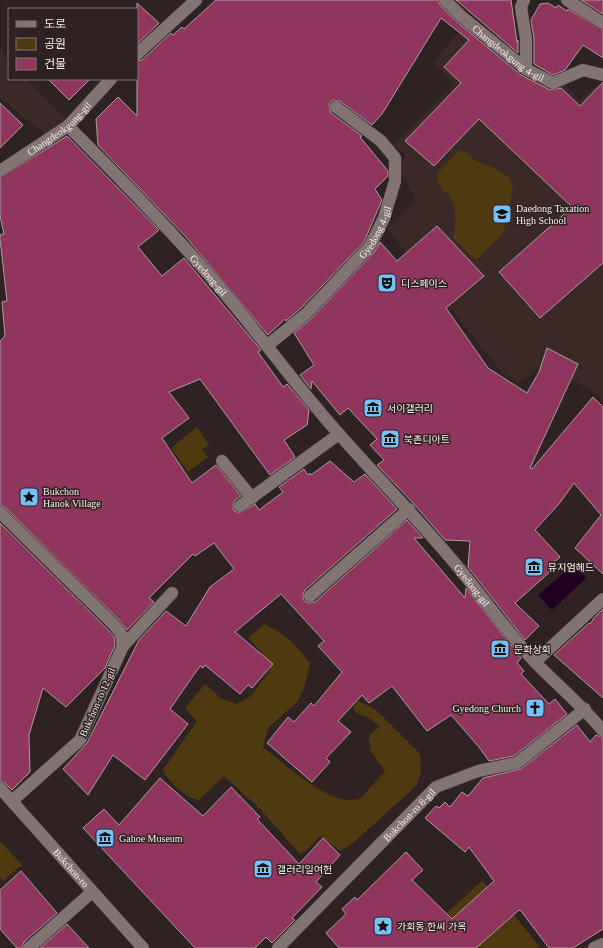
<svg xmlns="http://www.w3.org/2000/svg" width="603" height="948" font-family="'Times New Roman','Noto Sans KR',serif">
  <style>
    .built { fill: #3b2928 }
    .green { fill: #4f3910 }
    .water { fill: #1f0020 }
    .building { fill: #8f355e; stroke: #aa9ca1 }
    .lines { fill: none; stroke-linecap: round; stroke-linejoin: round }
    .minor-casing { stroke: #483e3e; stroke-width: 13 }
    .minor { stroke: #817472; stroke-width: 12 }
    .labels { text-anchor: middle; stroke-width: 3; stroke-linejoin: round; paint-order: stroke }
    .street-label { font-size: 10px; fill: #f7efee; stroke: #2e2322 }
    .poi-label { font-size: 10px; fill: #f7efee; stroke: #2e2322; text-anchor: start }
  </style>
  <rect width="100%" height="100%" fill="#2e2322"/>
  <g class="built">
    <polygon points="466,24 541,87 562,81 580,100 593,87 603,96 603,401 593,391 575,381 541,366 527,378 517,381 502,373 387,228 415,200 399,167 406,156 394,145 454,84 433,62"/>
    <polygon points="0,48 9,62 9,79 26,79 66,119 47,136 0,97"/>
  </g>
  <g class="green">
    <path d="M459,150l9,3 6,7 25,10 11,9 3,10 -10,45 -27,26 -23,-22c2,-11 4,-24 0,-35 -4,-13 -15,-10 -16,-29z"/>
    <polygon points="197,427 209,445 202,449 208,457 188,472 171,448"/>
    <path d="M264,624c25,13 30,18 46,40l-6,24 -6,13 -30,27 -5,19c24,19 48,42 78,52 6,2 13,0 19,0l25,-28 -14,-19 -2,-14 5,-8 6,-3c-4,-3 -8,-8 -13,-10 -6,-3 -10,-2 -14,-8l5,-8 17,8 45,45 1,19 -5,13 -63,57 -13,8 -20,-15 -14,15 -6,3 -41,-46 -35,-32 -25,24c-13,-2 -31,-18 -36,-30l34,-49 -9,-9 -2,-5 19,-23 17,15 15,5 14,-8 20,-27 -11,-18 -11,-12v-2z"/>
    <polygon points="0,841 22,865 3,881 0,877"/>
    <polygon points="482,881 516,917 540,948 408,948"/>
  </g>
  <polygon class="water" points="574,564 586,578 552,610 538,595"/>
  <g class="building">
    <polygon points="216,0 438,0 440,5 456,21 521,75 550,90 561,88 580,106 603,82 603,263 540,318 499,272 572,207 479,119 434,166 405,141 461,83 444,67 469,40 441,18 382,114 372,125 340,101 333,100 330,103 329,106 331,113 362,136 360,137 388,171 388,176 375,189 382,200 364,242 301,308 286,321 285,319 268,335 186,237 98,145 96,119 118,97 137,116 137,61 142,60 171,33 173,35 182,27 184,29"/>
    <polygon points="456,0 511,0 517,42 518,40 518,53"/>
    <polygon points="581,0 603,0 603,14"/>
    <polygon points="137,3 159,23 137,44"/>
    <polygon points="548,3 556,8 558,5 567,11 568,9 603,30 603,58 583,45 565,70 553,75 534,64 534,39 531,20 540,4"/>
    <polygon points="48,79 90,79 69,100"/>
    <polygon points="0,103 23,125 0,148"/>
    <polygon points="67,136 159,230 138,247 162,276 184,258 261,350 258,352 283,387 287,384 309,410 307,425 284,440 295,457 270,475 200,379 169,392 189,418 162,438 192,483 216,465 241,496 235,500 233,506 234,511 240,513 255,504 259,510 283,492 279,487 304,469 308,475 310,473 311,475 330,461 354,482 365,474 397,509 305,590 303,594 304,601 308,603 315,602 407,520 423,538 414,538 465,598 466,588 521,658 517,663 524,671 521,674 549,704 555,699 567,714 514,756 489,761 479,747 451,715 427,731 392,686 369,703 362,695 338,721 351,732 326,758 330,762 312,782 267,743 288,717 294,722 311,703 314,706 342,672 318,646 324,641 281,594 235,632 273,664 252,688 248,685 240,694 205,665 203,668 200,666 170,709 188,724 145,780 113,755 88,795 63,769 87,743 139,640 166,611 186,626 210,587 234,569 214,543 195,556 193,554 149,598 154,602 127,630 119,620 5,507 0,505 0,341 5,336 2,302 7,301 0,239 0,235 4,234 0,216 0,178"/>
    <polygon points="437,226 484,276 446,308 488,368 527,393 539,372 547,348 578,364 530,468 532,469 593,397 603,407 603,574 575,548 601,515 574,483 559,504 535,530 560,557 549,567 552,570 515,603 539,626 525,640 468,567 470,541 445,540 414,504 377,465 384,460 370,445 377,439 348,408 340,415 312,381 311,389 300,375 314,365 294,333 311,319 375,251 380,242 397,261"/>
    <polygon points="0,523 108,630 114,637 115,645 105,668 66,707 43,688 29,735 30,772 12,790 5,783 0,781"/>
    <polygon points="603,609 603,698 554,655 589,623 590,624 594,618"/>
    <polygon points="577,725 590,742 596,735 603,738 603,929 573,948 549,948 521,911 519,910 476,948 339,948 326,933 346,914 342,909 355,897 357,900 406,852 423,870 412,880 452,919 494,881 469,847 465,852 425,818 436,806 439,808 445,802 450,807 462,792 468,796 483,778 521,769"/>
    <polygon points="160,778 203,816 231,787 260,817 257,819 299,864 323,838 340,855 316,882 322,887 292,918 295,920 272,943 266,937 255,948 195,948 83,828 104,809 119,825"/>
    <polygon points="21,871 57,913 24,942 22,948 17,948 0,929 0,890"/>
    <polygon points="67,924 89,948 40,948"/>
  </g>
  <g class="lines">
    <g class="minor-casing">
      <g id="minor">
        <path id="s1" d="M445,0l16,16 65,53 27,14 30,-13 20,5"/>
        <polyline points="524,0 521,7 526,39 526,69"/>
        <polyline points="567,0 603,23"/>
        <polyline points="137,54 196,0"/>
        <path id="s2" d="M68,126c51,51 101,102 148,157 42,49 79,102 123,151 37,42 77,83 114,127 28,33 52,69 82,101 22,23 47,43 68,69"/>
        <path id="s3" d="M0,171l68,-45 43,-47"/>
        <path id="s4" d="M268,345l38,-31 64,-68 14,-28 11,-37v-23l-14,-17 -45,-34"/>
        <polyline points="222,461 252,498"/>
        <polyline points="240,506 339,434"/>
        <polyline points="0,512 114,625 121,634 123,646 80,740 12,801"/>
        <polyline points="310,596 409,509"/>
        <polyline points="123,646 172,593"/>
        <polyline points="535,662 603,599"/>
        <path id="s5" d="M0,788l143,160"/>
        <polyline points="29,948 92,892"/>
        <path id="s6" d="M278,948l158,-161 42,-16 39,-8 68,-54"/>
        <polyline points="594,948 603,944"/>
      </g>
    </g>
    <use href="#minor" class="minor"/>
  </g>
  <defs>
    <g id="school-square" transform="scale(1)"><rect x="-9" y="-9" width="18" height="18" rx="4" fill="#75c0f6" stroke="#2e2322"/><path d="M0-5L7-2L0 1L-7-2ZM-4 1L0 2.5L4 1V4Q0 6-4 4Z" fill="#111"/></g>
    <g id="theatre-square" transform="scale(1)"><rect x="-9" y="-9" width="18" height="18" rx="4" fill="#75c0f6" stroke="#2e2322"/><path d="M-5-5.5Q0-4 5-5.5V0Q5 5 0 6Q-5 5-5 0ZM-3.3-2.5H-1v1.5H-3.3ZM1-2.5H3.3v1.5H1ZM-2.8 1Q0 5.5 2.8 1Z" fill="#111"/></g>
    <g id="museum-square" transform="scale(1)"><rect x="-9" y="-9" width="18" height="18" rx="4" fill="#75c0f6" stroke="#2e2322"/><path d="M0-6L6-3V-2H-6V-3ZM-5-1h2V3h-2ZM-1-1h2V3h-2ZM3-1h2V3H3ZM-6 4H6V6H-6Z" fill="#111"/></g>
    <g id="sight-square" transform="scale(1)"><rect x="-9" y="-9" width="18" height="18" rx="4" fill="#75c0f6" stroke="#2e2322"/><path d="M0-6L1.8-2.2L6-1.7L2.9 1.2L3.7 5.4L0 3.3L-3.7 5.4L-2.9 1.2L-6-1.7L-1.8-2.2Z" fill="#111"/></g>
    <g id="church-square" transform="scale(1)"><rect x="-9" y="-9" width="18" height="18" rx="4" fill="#75c0f6" stroke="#2e2322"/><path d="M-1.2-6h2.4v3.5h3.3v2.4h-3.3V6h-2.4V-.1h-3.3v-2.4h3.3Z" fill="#111"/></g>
  </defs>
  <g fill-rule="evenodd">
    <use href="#school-square" x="502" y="214"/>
    <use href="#theatre-square" x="387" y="283"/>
    <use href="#museum-square" x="373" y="408"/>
    <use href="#museum-square" x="390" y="439"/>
    <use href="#sight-square" x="29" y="497"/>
    <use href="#museum-square" x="534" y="567"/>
    <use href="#museum-square" x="500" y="649"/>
    <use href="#church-square" x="535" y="708"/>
    <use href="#museum-square" x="105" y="838"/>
    <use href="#museum-square" x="263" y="869"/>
    <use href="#sight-square" x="383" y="926"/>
  </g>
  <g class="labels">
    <g class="street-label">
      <text dy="4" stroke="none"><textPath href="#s1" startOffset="83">Changdeokgung 4-gil</textPath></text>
      <text dy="4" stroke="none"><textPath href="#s3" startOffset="73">Changdeokgung-gil</textPath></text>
      <text dy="4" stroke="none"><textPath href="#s4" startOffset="157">Gyedong 4-gil</textPath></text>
      <text dy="4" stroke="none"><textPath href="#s2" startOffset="205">Gyedong-gil</textPath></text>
      <text dy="4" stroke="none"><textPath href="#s2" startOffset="612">Gyedong-gil</textPath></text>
      <text transform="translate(97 702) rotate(-66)" y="4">Bukchon-ro 12-gil</text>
      <text dy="4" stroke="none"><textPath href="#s6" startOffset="187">Bukchon-ro 8-gil</textPath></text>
      <text dy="4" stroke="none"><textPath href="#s5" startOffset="107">Bukchon-ro</textPath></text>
    </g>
    <g class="poi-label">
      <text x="516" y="212">Daedong Taxation<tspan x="516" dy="12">High School</tspan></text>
      <text x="401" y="287">디스페이스</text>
      <text x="387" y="412">서이갤러리</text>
      <text x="404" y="443">북촌디아트</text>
      <text x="43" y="495">Bukchon<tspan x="43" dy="12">Hanok Village</tspan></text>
      <text x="548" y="571">뮤지엄헤드</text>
      <text x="514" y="653">문화상회</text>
      <text x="521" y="712" text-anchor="end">Gyedong Church</text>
      <text x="119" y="842">Gahoe Museum</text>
      <text x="277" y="873">갤러리일여헌</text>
      <text x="397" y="930">가회동 한씨 가옥</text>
    </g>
  </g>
  <rect x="8" y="8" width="130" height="72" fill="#2e2322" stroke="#7e7574"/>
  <rect x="16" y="21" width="20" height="6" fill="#817472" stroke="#7e7574"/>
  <text x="44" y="28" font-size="12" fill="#f7efee">도로</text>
  <rect x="16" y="38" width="20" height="12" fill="#4f3910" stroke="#7e7574"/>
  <text x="44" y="48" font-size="12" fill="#f7efee">공원</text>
  <rect x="16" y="58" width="20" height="12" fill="#8f355e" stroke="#7e7574"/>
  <text x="44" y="68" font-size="12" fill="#f7efee">건물</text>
</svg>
